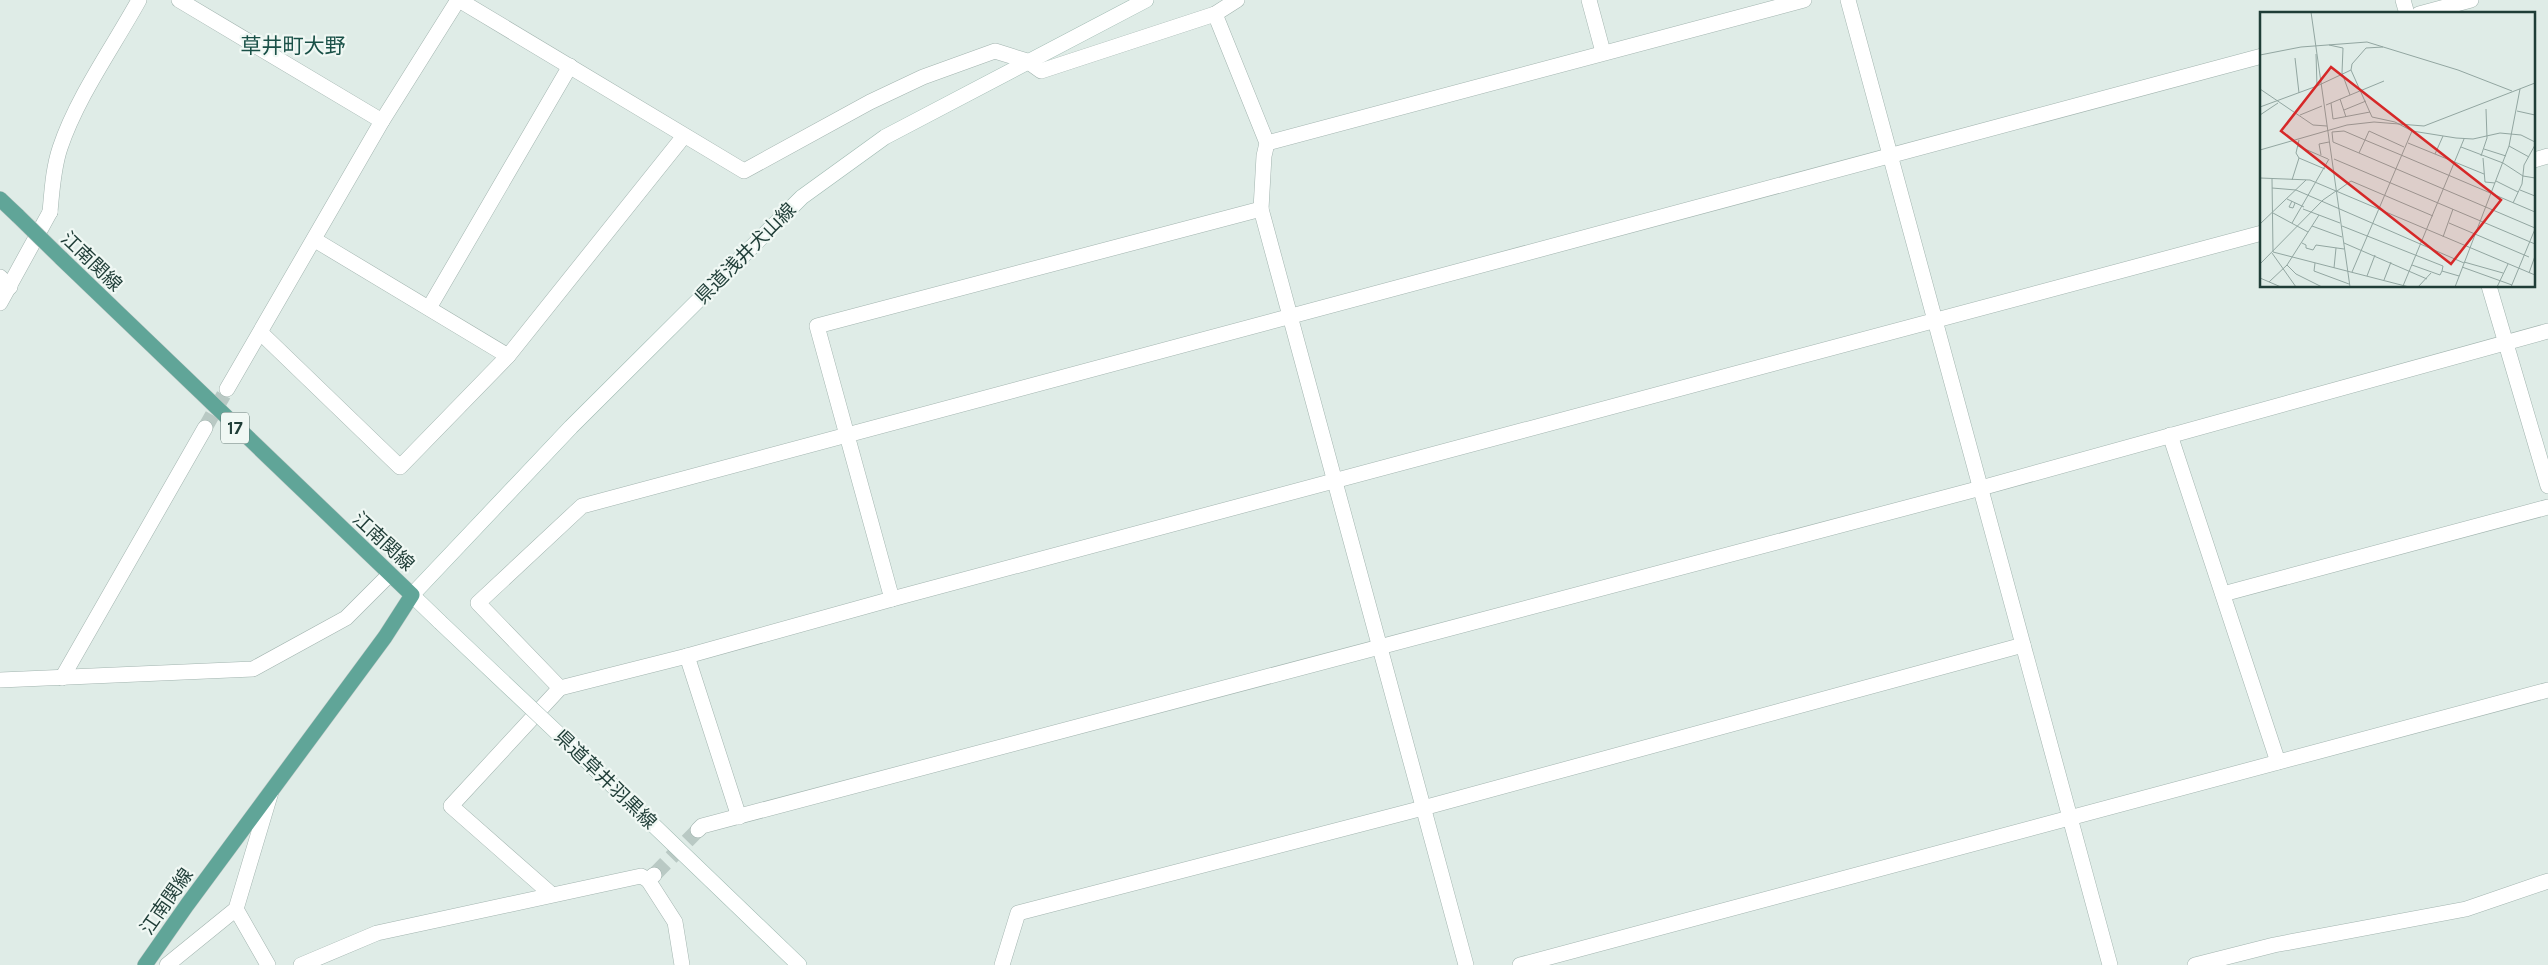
<svg xmlns="http://www.w3.org/2000/svg" width="2548" height="965" font-family="Karla,'Noto Sans JP',sans-serif">
  <style>
    .lines { fill: none; stroke-linecap: round; stroke-linejoin: round }
    .minor-tunnel { stroke: #b9c9c4; stroke-width: 15; stroke-dasharray: 15 8; stroke-linecap: butt }
    .minor-casing { stroke: #a2b4af; stroke-width: 16 }
    .tertiary-casing { stroke: #a2b4af; stroke-width: 16 }
    .secondary-casing { stroke: #9db8b0; stroke-width: 16 }
    .primary-casing { stroke: #c0c9c7; stroke-width: 16 }
    .minor { stroke: #fff; stroke-width: 15 }
    .tertiary { stroke: #fff; stroke-width: 15 }
    .secondary { stroke: #fff; stroke-width: 15 }
    .primary { stroke: #60a598; stroke-width: 15 }
    .secondary-bridge-casing { stroke: #9db8b0; stroke-width: 16; stroke-linecap: butt }
    .primary-bridge-casing { stroke: #c0c9c7; stroke-width: 16; stroke-linecap: butt }
    .secondary-bridge { stroke: #fff; stroke-width: 15 }
    .primary-bridge { stroke: #60a598; stroke-width: 15 }
    .labels { text-anchor: middle; stroke-width: 4.5; stroke-linejoin: round; paint-order: stroke }
    .shield { fill: #f0f8f4; stroke: #5e7570; stroke-width: 1 }
    .shield-label { font-size: 18px; font-weight: bold; fill: #1f3d37 }
    .street-label { font-size: 19px; fill: #1f3d37; stroke: #f0f8f4 }
    .quarter-label { font-size: 21px; fill: #195047; stroke: #f0f8f4 }
    .inset-road { fill: none; stroke: #92a6a1; stroke-width: 1 }
    .view { fill: #d62828; fill-opacity: 0.15; stroke: #d62828; stroke-width: 2.5 }
    .inset-edge { fill: none; stroke: #1f3d37; stroke-width: 2.5 }
  </style>
  <rect width="100%" height="100%" fill="#dfece7"/>
  <g class="lines">
    <g class="minor-tunnel">
      <polyline points="205,428 227,389"/>
      <polyline points="655,874 698,830"/>
    </g>
    <g class="minor-casing">
      <g id="minor">
        <polyline points="179,0 382,121"/>
        <polyline points="459,0 744,171 870,102 923,77 995,51 1027,61 1041,71 1215,14 1237,0"/>
        <polyline points="1589,0 1603,52"/>
        <polyline points="1848,0 2110,965"/>
        <polyline points="1215,14 1267,143 1264,156 1261,209 1466,965"/>
        <polyline points="2419,14 2471,0"/>
        <polyline points="1267,143 1804,0"/>
        <polyline points="2534,160 2548,156"/>
        <polyline points="1261,209 817,326 892,599 687,656 560,688 478,603 582,506 2262,56"/>
        <path d="M50,212c2,-21 3,-43 10,-64 17,-51 53,-101 79,-148"/>
        <polyline points="315,240 508,356"/>
        <polyline points="0,277 10,287"/>
        <polyline points="429,308 570,66"/>
        <polyline points="261,333 400,467 508,356 684,136"/>
        <polyline points="227,389 382,121 458,0"/>
        <polyline points="2170,435 2278,762"/>
        <polyline points="2223,594 2548,507"/>
        <polyline points="892,599 2262,233"/>
        <polyline points="687,656 739,817"/>
        <polyline points="62,678 205,428"/>
        <polyline points="0,680 253,669 346,618 390,574"/>
        <polyline points="698,830 702,826 1981,488 2548,331"/>
        <polyline points="654,875 648,880 675,922 682,965"/>
        <polyline points="551,894 451,806 560,688"/>
        <polyline points="236,909 268,965"/>
        <polyline points="167,965 236,909 271,792"/>
        <polyline points="301,965 377,933 641,876 648,880"/>
        <polyline points="1002,965 1018,913 1423,808 2023,645"/>
        <polyline points="2195,965 2274,945 2466,909 2548,881"/>
      </g>
    </g>
    <g class="tertiary-casing">
      <g id="tertiary">
        <polyline points="2403,0 2407,14"/>
        <polyline points="2489,286 2548,486"/>
        <polyline points="0,303 50,212"/>
        <polyline points="1520,965 2548,690"/>
      </g>
    </g>
    <g class="secondary-casing">
      <g id="secondary">
        <polyline points="440,622 412,595 571,427 802,197 885,137 1146,0"/>
        <polyline points="567,742 799,965"/>
      </g>
    </g>
    <g class="primary-casing">
      <g id="primary">
        <polyline points="0,199 18,216"/>
        <polyline points="61,258 412,595 385,637 187,905 145,965"/>
      </g>
    </g>
    <use href="#minor" class="minor"/>
    <use href="#tertiary" class="tertiary"/>
    <use href="#secondary" class="secondary"/>
    <use href="#primary" class="primary"/>
    <g class="secondary-bridge-casing">
      <polyline id="secondary-bridge" points="440,622 567,742"/>
    </g>
    <g class="primary-bridge-casing">
      <polyline id="primary-bridge" points="18,216 61,258"/>
    </g>
    <use href="#secondary-bridge" class="secondary-bridge"/>
    <use href="#primary-bridge" class="primary-bridge"/>
  </g>
  <g class="labels">
    <rect class="shield" x="221" y="412.5" width="28" height="31" rx="4"/>
    <g class="shield-label">
      <text x="235" y="434">17</text>
    </g>
    <g class="street-label">
      <text transform="translate(745 253) rotate(-45)" y="7">県道浅井犬山線</text>
      <text transform="translate(92 261) rotate(44)" y="7">江南関線</text>
      <text transform="translate(384 541) rotate(43)" y="7">江南関線</text>
      <text transform="translate(606 779) rotate(44)" y="7">県道草井羽黒線</text>
      <text transform="translate(166 901) rotate(-55)" y="7">江南関線</text>
    </g>
    <g class="quarter-label">
      <text x="293" y="53">草井町大野</text>
    </g>
  </g>
  <g transform="translate(2260 12)">
    <rect width="275" height="275" fill="#dfece7"/>
    <path class="inset-road" d="M51,0l39,275M69,33l14,3 -1,25 8,22M56,42l1,32M0,43l41,-8 66,-5 91,28 54,21M35,46l4,35M91,58l1,-6 14,-16 17,-1M0,77l53,36 14,1M80,87l6,18M71,91l2,16 37,-7M66,93l58,-24M0,95l57,-21 34,-16 21,47 23,5 17,9 44,7 17,1 27,-6 21,2 14,7M84,98l22,-9M257,99l18,4M0,103l18,-12M40,103l22,-9M148,131l76,31M38,134l30,13M249,134l20,11M144,135l-35,-16 -4,9 -6,13 -26,-11 -1,-10 12,-1 21,9 36,15 134,57M201,135l42,16 20,13 12,2M224,137l22,7M0,138l87,-25 27,-3 50,4 111,-43M99,141l176,75M175,142l8,-18M61,143l-2,-11 10,-2M221,144l6,-18 -1,-29M39,146l26,11M223,146l2,24 10,1M74,147l201,85M0,166l50,2 225,95M12,167l1,73 136,35M32,168l7,-22 -3,-5 3,-13M236,169l22,11M12,176l24,2 168,73M260,178l15,6M77,179l14,-10 82,35M27,187l17,8M32,189l-3,6 4,1 2,-5M253,191l9,-19 2,-19 11,-20M43,197l37,14M13,201l35,19M59,203l-32,50 9,9 26,13M32,211l37,-64M189,211l80,34M0,212l46,-44M52,214l30,11M82,214l101,40 -1,5M183,225l10,-28M42,231l4,2v3l7,2 3,-5 28,4M84,231l83,36M12,241l24,34M204,250l39,11M55,251l-1,8 35,13M0,252l63,-64 13,-9M152,253l28,10 2,-4 17,5M202,255l50,18M74,256l2,-20M92,260l60,-141M269,261l6,-17M107,264l8,-21M0,266l21,9M124,268l7,-18M9,270l18,-17M143,274l61,-147M158,275l13,-14M195,275l54,-141 11,-57M237,275l11,-23M251,275l24,-58"/>
    <path class="view" d="M71,55l170,133 -50,64 -170,-133z"/>
    <rect width="275" height="275" class="inset-edge"/>
  </g>
</svg>
